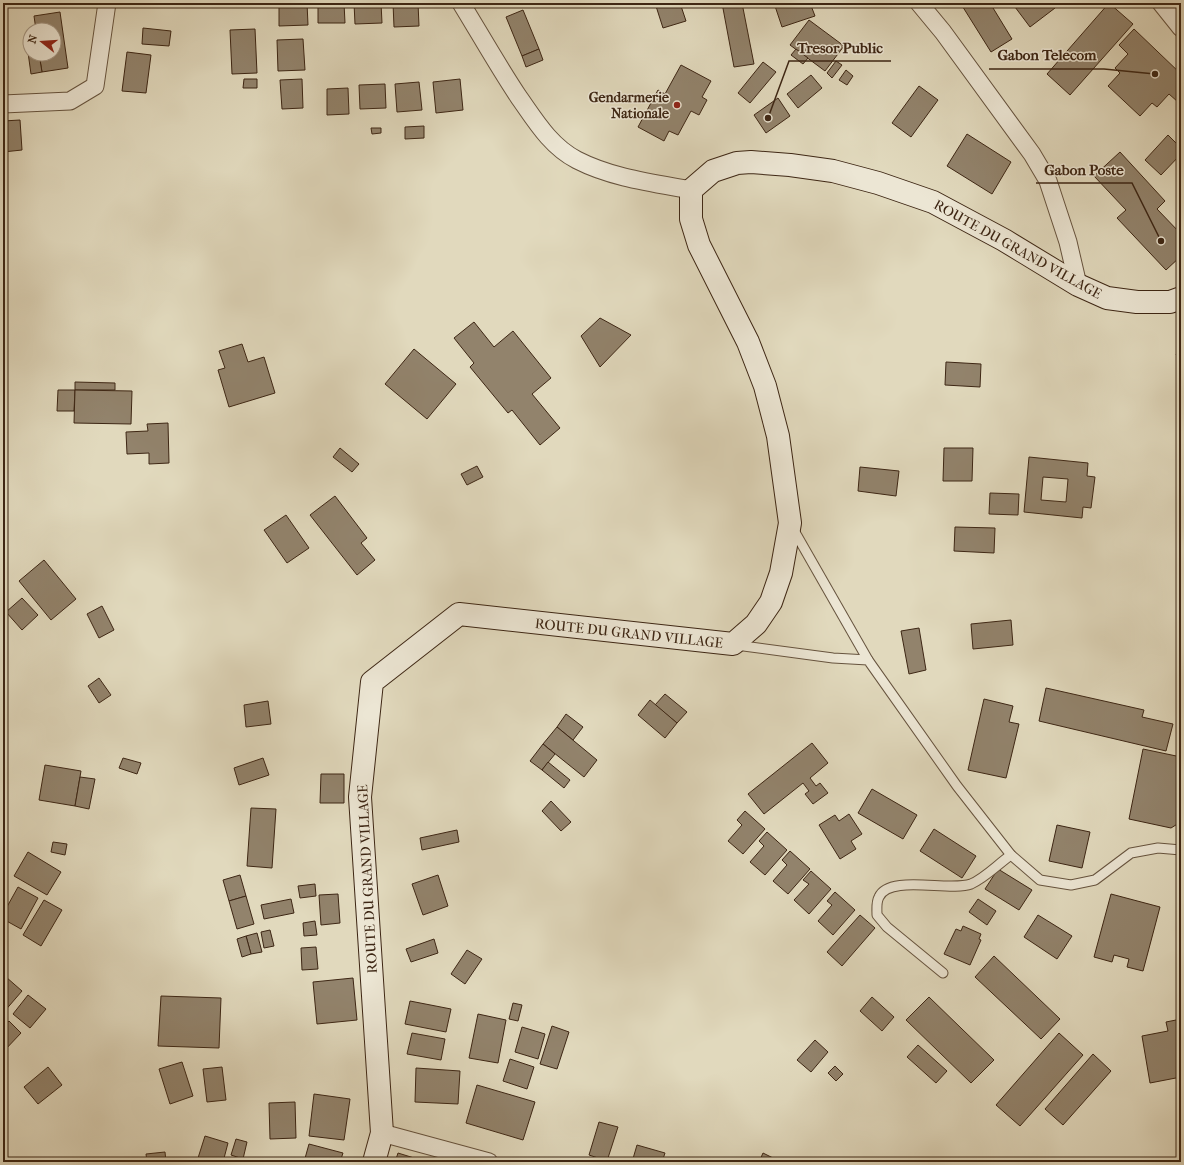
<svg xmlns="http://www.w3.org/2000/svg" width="1184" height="1165" font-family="'IM FELL French Canon',serif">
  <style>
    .building { fill: #92836c; stroke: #3d2614; fill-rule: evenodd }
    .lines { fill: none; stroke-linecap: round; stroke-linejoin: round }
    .lane-casing { stroke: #66533e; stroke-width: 11 }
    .street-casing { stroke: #66533e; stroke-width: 19 }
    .secondary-casing { stroke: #3d2614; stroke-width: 24 }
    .lane { stroke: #ece6d4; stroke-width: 9 }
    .street { stroke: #ece6d4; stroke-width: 17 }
    .secondary { stroke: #ece6d4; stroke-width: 22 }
    .poi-dot { fill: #8f2418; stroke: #ece6d4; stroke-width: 1.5 }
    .labels { text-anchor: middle; stroke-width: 3; stroke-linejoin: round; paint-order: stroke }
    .poi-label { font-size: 14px; font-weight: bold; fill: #3d2614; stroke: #ece6d4; text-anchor: end }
    .street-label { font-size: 14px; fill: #3d2614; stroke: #ece6d4 }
    .leader { fill: none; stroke: #3d2614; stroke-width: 1.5 }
    .callout-dot { fill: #3d2614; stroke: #ece6d4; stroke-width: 1.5 }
    .callout-label { font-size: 15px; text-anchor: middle; font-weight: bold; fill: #3d2614; stroke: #ece6d4; stroke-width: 3; stroke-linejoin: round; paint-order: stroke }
  </style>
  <rect width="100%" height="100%" fill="#e1d9bd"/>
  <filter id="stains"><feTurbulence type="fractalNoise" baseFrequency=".005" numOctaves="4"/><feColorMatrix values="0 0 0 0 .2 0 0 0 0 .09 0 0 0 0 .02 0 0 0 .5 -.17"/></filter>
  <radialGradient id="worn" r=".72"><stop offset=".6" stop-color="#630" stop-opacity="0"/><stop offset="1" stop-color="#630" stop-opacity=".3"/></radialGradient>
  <g class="building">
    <polygon points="279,3 307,3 308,25 279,26"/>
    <polygon points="318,3 344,3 345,23 318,23"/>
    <polygon points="354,3 381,3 382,23 355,24"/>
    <polygon points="393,3 418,3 419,26 394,27"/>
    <polygon points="655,3 680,3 686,21 663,28"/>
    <polygon points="722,3 742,3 754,64 734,67"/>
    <polygon points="774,3 810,3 815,16 782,27"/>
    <polygon points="963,3 990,3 1012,39 991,52 961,4"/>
    <polygon points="1012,3 1051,3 1055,8 1030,27"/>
    <polygon points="1109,3 1133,24 1070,95 1047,74"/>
    <polygon points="523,10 539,49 522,56 506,17"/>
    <polygon points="60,12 68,68 42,72 39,54 54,54 54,30 36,30 34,16"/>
    <polygon points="809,20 844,46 825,71 790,45"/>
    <polygon points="143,28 171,31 169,46 142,44"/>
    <polygon points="255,29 257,73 232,74 230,30"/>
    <polygon points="1134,29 1181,74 1181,99 1178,102 1169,94 1157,107 1152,103 1140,116 1108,86 1120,73 1115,68 1128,54 1119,45"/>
    <polygon points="26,38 30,38 30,54 39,54 42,72 31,74"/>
    <polygon points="303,39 305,70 278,71 277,40"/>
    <polygon points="539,49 543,60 526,67 522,56"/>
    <polygon points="796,49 808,58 803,64 791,55"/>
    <polygon points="127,52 151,55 146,93 122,91"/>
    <polygon points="836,61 842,65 832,78 827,73"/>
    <polygon points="763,62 776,72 750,103 738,93"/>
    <polygon points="681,65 711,81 702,97 707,100 699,115 691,111 678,135 669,131 664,141 638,127 658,90 665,94"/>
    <polygon points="846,70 853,76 847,85 839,80"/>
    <polygon points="811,75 822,88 798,108 787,94"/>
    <polygon points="244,79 257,79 257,88 243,88"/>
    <polygon points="302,79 303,108 282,109 280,80"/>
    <polygon points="460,79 463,110 436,113 433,82"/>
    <polygon points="419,82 422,110 397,112 395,84"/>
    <polygon points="385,84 386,108 360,109 359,85"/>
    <polygon points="919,86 938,100 911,137 892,123"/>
    <polygon points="348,88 349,114 327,115 327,89"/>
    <polygon points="778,98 790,116 766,133 754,115"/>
    <polygon points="20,120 22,150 3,152 3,121"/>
    <polygon points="424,126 424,138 405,139 405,127"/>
    <polygon points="371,128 381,128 381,133 372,134"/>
    <polygon points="967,134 1011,162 992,194 947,166"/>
    <polygon points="1168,135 1181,148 1181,154 1161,175 1145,160"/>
    <polygon points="1120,152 1165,201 1157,209 1181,234 1181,256 1166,270 1117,218 1126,210 1094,176"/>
    <polygon points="600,318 631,335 600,367 581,336"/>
    <polygon points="474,322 494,347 513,331 551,378 532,394 560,428 540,445 512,410 508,413 470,367 474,363 454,338"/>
    <polygon points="242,344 248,362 264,357 275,393 229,407 218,370 225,368 219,351"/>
    <polygon points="414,349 456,384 427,419 385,384"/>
    <polygon points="1181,351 1181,363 1176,354"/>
    <polygon points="946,362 981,364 980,387 945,385"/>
    <polygon points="75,382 115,383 115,390 75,390"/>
    <polygon points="58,390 75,390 74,411 57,411"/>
    <polygon points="75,390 132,391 131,424 74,423"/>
    <polygon points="168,423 169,463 149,464 149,453 127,454 126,432 148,431 147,424"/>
    <polygon points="340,448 359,464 352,472 333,457"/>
    <polygon points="944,448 973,448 972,481 943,481"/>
    <path d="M1029,457l59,6 -1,13 8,1 -4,31 -8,-1 -1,11 -58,-6zM1043,477l25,2 -2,23 -25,-2z"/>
    <polygon points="477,466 483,477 467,485 461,474"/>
    <polygon points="860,467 899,471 896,496 858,491"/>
    <polygon points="990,493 1019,494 1018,515 989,514"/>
    <polygon points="335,496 367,538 361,543 375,560 357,575 310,515"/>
    <polygon points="286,515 309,548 287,563 264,530"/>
    <polygon points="955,527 995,528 994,553 954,551"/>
    <polygon points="44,560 76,599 51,620 19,581"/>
    <polygon points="22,598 38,615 22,630 6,612"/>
    <polygon points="102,606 114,630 99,638 87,614"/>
    <polygon points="1011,620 1013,645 973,649 971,624"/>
    <polygon points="919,628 926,670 909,674 901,631"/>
    <polygon points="99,678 111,695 99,703 88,686"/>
    <polygon points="1046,688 1144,710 1142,717 1173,724 1166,751 1039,721"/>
    <polygon points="665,694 687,712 677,723 655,705"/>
    <polygon points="984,699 1013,706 1009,722 1019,724 1006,778 968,770"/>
    <polygon points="650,700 677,723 665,738 638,715"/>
    <polygon points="268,701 271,724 246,727 244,705"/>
    <polygon points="566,714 583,727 573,740 557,727"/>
    <polygon points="557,727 597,760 584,777 543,744"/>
    <polygon points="812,743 828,763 810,778 816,786 820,783 828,793 813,804 805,794 809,791 803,783 764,814 748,794"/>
    <polygon points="543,744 555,754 542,770 530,761"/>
    <polygon points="1143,749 1181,757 1181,784 1177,802 1181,808 1181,814 1179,823 1171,828 1129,819"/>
    <polygon points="123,758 141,763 137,774 119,768"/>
    <polygon points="263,758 269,775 239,785 234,768"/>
    <polygon points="548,762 570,780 564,788 542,770"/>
    <polygon points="45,765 81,771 75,806 39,800"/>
    <polygon points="321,774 344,774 344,803 320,803"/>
    <polygon points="80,777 95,779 89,809 75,806"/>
    <polygon points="872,789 917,815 903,839 858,813"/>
    <polygon points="551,801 571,822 561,831 542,811"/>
    <polygon points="251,808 276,809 272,868 247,866"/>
    <polygon points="745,811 765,829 743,854 728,841 742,825 737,820"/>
    <polygon points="849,814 862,834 851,841 856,849 840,859 819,825 835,815 839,821"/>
    <polygon points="1057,825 1090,832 1082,868 1049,861"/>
    <polygon points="934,829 976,856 962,878 920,851"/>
    <polygon points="457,830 459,842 422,850 420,838"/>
    <polygon points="767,832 787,850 765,875 750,862 764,846 759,841"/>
    <polygon points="53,842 67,844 65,855 51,852"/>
    <polygon points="790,851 810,869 788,894 773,881 787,865 782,860"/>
    <polygon points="28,852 61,872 47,895 14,876"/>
    <polygon points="998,869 1032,890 1019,910 985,889"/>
    <polygon points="811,871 831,889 809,914 794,900 809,884 803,880"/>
    <polygon points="240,875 246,896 229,901 223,880"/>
    <polygon points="438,875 448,906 423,915 412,884"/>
    <polygon points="315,884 316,896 300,898 298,886"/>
    <polygon points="18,887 38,898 21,929 3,919 3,914"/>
    <polygon points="835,892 855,910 833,935 818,921 832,905 827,901"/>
    <polygon points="338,894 340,923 321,925 319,895"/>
    <polygon points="1111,894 1160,907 1143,971 1127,967 1129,959 1114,955 1112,962 1094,957"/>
    <polygon points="246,896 254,924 237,929 229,901"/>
    <polygon points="291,899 294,913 264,919 261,905"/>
    <polygon points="978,899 996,911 987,925 969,912"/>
    <polygon points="44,900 62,910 41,946 23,935"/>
    <polygon points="860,915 875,928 842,966 827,952"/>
    <polygon points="1038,915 1072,936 1057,959 1024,937"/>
    <polygon points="315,921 317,935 304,936 303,923"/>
    <polygon points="963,926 981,934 979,939 981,940 970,965 944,954 956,929 961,931"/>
    <polygon points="270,930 274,946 264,948 261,932"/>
    <polygon points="257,933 262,952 251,954 246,936"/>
    <polygon points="246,936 251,954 242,957 237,939"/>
    <polygon points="434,939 438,953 411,962 406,949"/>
    <polygon points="316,947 318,969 302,970 301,948"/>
    <polygon points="467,950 482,959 465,984 451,974"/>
    <polygon points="994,956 1060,1019 1041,1039 975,977"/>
    <polygon points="6,977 22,991 3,1013 3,981"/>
    <polygon points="353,978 357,1020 317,1024 313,982"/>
    <polygon points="28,995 46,1009 30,1028 13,1014"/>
    <polygon points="161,996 221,998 219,1048 158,1046"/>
    <polygon points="872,997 894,1017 882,1031 860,1011"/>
    <polygon points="929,997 994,1060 971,1083 906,1020"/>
    <polygon points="410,1001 451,1009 446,1032 405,1024"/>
    <polygon points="513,1003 522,1005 518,1021 509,1019"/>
    <polygon points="478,1014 506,1020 498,1063 469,1058"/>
    <polygon points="1181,1019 1181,1077 1150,1083 1142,1036 1168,1031 1166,1022"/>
    <polygon points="9,1021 21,1033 3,1052 3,1027"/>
    <polygon points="552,1026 569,1032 557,1069 540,1064"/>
    <polygon points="522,1027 545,1034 538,1059 515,1052"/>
    <polygon points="412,1033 445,1039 441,1060 407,1054"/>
    <polygon points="1059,1033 1083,1055 1020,1126 996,1105"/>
    <polygon points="815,1040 828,1052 811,1072 797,1060"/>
    <polygon points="918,1045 947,1071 936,1083 907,1057"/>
    <polygon points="1093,1054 1111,1071 1063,1125 1045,1109"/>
    <polygon points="510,1059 534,1067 527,1089 503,1081"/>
    <polygon points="182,1062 193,1096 170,1104 159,1069"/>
    <polygon points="835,1066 843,1074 836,1081 828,1073"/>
    <polygon points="48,1067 62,1085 38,1104 24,1087"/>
    <polygon points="222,1067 226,1100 207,1102 203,1069"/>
    <polygon points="416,1068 460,1071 458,1104 415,1102"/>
    <polygon points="477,1085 535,1102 523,1140 466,1123"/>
    <polygon points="314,1094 350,1099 344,1140 309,1136"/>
    <polygon points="295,1102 296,1138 270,1139 269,1103"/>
    <polygon points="599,1122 618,1127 607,1161 589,1155"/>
    <polygon points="205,1136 228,1143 223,1162 213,1162 198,1158"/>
    <polygon points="236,1139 247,1142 243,1159 231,1155"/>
    <polygon points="309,1144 343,1153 340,1162 304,1162"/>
    <polygon points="637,1145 665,1153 662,1162 632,1162"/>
    <polygon points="165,1152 166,1162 147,1162 146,1154"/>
    <polygon points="398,1153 427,1162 395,1162"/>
    <polygon points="763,1153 781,1162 759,1162"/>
  </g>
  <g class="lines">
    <g class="lane-casing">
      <g id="lane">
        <polyline points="792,527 868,660"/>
        <polyline points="736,645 833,658 868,660 957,786 1011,855 1040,880 1071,885 1095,880 1131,853 1158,848 1181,850"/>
        <path d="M943,973l-56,-46 -10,-12c0,-5 -1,-13 2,-18 10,-23 71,-5 92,-13 14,-6 27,-20 40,-29"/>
      </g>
    </g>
    <g class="street-casing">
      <g id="street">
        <path d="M461,3c19,31 37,63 57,93 17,24 32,50 59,64 35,18 76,23 114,30"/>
        <polyline points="919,3 943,32 1032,154 1048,181 1068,242 1078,285"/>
        <polyline points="1161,3 1181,28"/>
        <polyline points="3,104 70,101 95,86 107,3"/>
        <polyline points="382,1133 489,1162"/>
      </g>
    </g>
    <g class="secondary-casing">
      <polyline id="secondary" points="374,1162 382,1133 360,797 372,682 459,614 733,644 756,624 771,602 781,573 790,523 778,436 765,386 748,342 699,245 691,219 691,190 713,171 737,163 751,162 790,165 833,171 878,183 933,202 1004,240 1078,285 1107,298 1137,302 1170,302 1181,298"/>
    </g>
    <use href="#lane" class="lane"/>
    <use href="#street" class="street"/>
    <use href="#secondary" class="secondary"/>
  </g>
  <circle class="poi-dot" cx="677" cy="105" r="4"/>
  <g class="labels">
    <g class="poi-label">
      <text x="669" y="102">Gendarmerie<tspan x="669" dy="16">Nationale</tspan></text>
    </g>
    <g class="street-label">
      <text transform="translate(1018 249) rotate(29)" y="5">ROUTE DU GRAND VILLAGE</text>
      <text transform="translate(629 633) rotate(6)" y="5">ROUTE DU GRAND VILLAGE</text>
      <text transform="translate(367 879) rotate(-93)" y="5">ROUTE DU GRAND VILLAGE</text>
    </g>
  </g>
  <path class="leader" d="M768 118L789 61H891M1155 74L1104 69H989M1161 241L1132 183H1036"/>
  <g class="callout-dot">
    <circle cx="768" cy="118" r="4"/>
    <circle cx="1155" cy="74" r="4"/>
    <circle cx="1161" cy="241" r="4"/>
  </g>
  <g class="callout-label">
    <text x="840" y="53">Tresor Public</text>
    <text x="1047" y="60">Gabon Telecom</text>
    <text x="1084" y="175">Gabon Poste</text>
  </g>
  <rect width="1184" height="1165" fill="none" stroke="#e1d9bd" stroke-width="16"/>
  <rect x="4" y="4" width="1176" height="1157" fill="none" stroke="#3d2614" stroke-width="2"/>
  <rect x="8" y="8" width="1168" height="1149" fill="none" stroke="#3d2614"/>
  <g transform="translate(42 42) rotate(287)"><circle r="19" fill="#ece6d4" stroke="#a69987"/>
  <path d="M0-3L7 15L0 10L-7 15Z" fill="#8f2418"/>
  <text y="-6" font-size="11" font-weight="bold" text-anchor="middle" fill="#3d2614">N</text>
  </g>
  <rect width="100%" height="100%" filter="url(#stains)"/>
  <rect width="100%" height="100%" fill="url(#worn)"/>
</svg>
